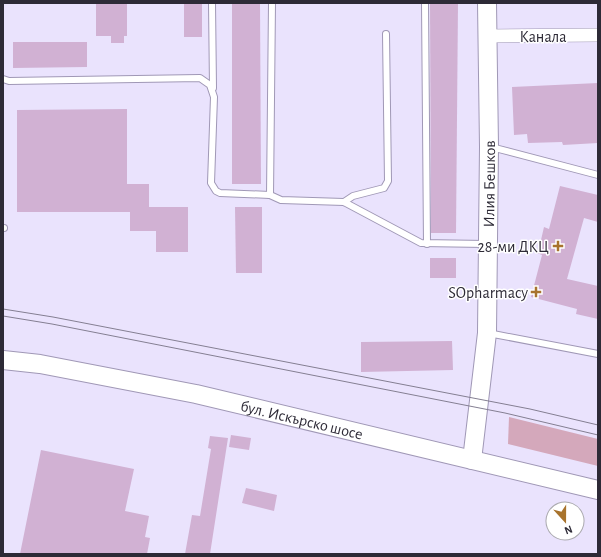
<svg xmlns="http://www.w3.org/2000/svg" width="601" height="557" font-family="'Alegreya Sans',sans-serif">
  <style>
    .green { fill: #d4a8bb }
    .building { fill: #d1b1d3 }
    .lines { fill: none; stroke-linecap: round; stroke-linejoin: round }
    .lane-casing { stroke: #a098b6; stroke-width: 8 }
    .street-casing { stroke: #a098b6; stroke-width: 14 }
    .secondary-casing { stroke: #a098b6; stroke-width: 20 }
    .lane { stroke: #fff; stroke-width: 6 }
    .street { stroke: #fff; stroke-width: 13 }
    .secondary { stroke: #fff; stroke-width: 18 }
    .tram { stroke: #847f92; stroke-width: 1 }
    .poi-dot { fill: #a8732d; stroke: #fff; stroke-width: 1.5 }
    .labels { text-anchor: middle; stroke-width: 3; stroke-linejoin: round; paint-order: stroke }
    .street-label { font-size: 16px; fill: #2d2a36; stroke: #fff }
    .poi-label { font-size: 16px; fill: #2d2a36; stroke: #fff; text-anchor: end }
  </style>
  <rect width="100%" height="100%" fill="#eae3fd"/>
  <polygon class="green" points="509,417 598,439 598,466 508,444"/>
  <g class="building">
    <polygon points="96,3 127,3 127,36 124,36 124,43 111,43 111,36 96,36"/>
    <rect x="184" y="3" width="18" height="34"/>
    <polygon points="232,3 260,3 261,184 232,184"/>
    <polygon points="430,3 458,3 456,233 431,233"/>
    <polygon points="13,42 87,42 87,67 13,68"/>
    <polygon points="598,83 598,143 563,145 562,142 528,143 527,134 514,135 512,87"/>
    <polygon points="127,109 127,184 149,184 149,207 188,207 188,252 156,252 156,231 130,231 130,212 17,212 17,110"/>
    <polygon points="560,186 598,195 598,222 584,218 567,279 598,286 598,319 576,314 577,309 531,297 542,255 537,253 541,240 544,227 549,229"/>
    <polygon points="235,207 262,207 262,273 236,273"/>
    <rect x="430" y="258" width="26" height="20"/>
    <polygon points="452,341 453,370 361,372 361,342"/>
    <polygon points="231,435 251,438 249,450 229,447"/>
    <polygon points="210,436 228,438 210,554 185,554 192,515 200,516 211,449 208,448"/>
    <polygon points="41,450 134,469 125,511 149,516 145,537 150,538 147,554 20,554"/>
    <polygon points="246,488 277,495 274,511 242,503"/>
  </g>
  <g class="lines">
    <g class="lane-casing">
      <g id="lane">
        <polyline points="212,3 213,88"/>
        <polyline points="425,3 427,244"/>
        <polyline points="3,79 9,81 200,78 210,85 214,97 211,183 216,191 220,193 270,195 281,200 344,202 421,243 486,244"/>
        <polyline points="491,147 598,175"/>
        <polyline points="270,195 272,3"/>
        <polyline points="344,202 353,196 384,188 388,181 386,34"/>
        <polyline points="3,228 4,228"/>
        <polyline points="488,333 598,354"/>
      </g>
    </g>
    <g class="street-casing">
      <polyline id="street" points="488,36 598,35"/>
    </g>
    <g class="secondary-casing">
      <g id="secondary">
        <path id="s1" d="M3,360l37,4 156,30 402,96"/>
        <path id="s2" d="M472,460l15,-127 2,-186 -2,-144"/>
      </g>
    </g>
    <use href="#lane" class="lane"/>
    <use href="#street" class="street"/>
    <use href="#secondary" class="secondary"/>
    <g class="tram">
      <polyline points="3,309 53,317 530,409 598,425"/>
      <polyline points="3,316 52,324 505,413 598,435"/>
    </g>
  </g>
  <g class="poi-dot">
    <path d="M556 240h4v4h4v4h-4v4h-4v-4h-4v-4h4z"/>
    <path d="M534 286h4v4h4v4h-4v4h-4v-4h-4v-4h4z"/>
  </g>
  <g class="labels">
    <g class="street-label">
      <text x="543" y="42">Канала</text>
      <text dy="6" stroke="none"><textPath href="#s2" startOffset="277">Илия Бешков</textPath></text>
      <text dy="6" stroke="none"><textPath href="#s1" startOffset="305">бул. Искърско шосе</textPath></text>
    </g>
    <g class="poi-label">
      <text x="549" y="252">28-ми ДКЦ</text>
      <text x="528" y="298">SOpharmacy</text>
    </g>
  </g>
  <rect width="601" height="557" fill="none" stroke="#2d2a36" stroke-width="8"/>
  <g transform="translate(565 521) rotate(159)"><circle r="19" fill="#ffffff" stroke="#abaaaf"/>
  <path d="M0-3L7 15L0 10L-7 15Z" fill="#a8732d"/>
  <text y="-6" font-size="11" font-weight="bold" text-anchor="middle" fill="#2d2a36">N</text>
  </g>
</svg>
